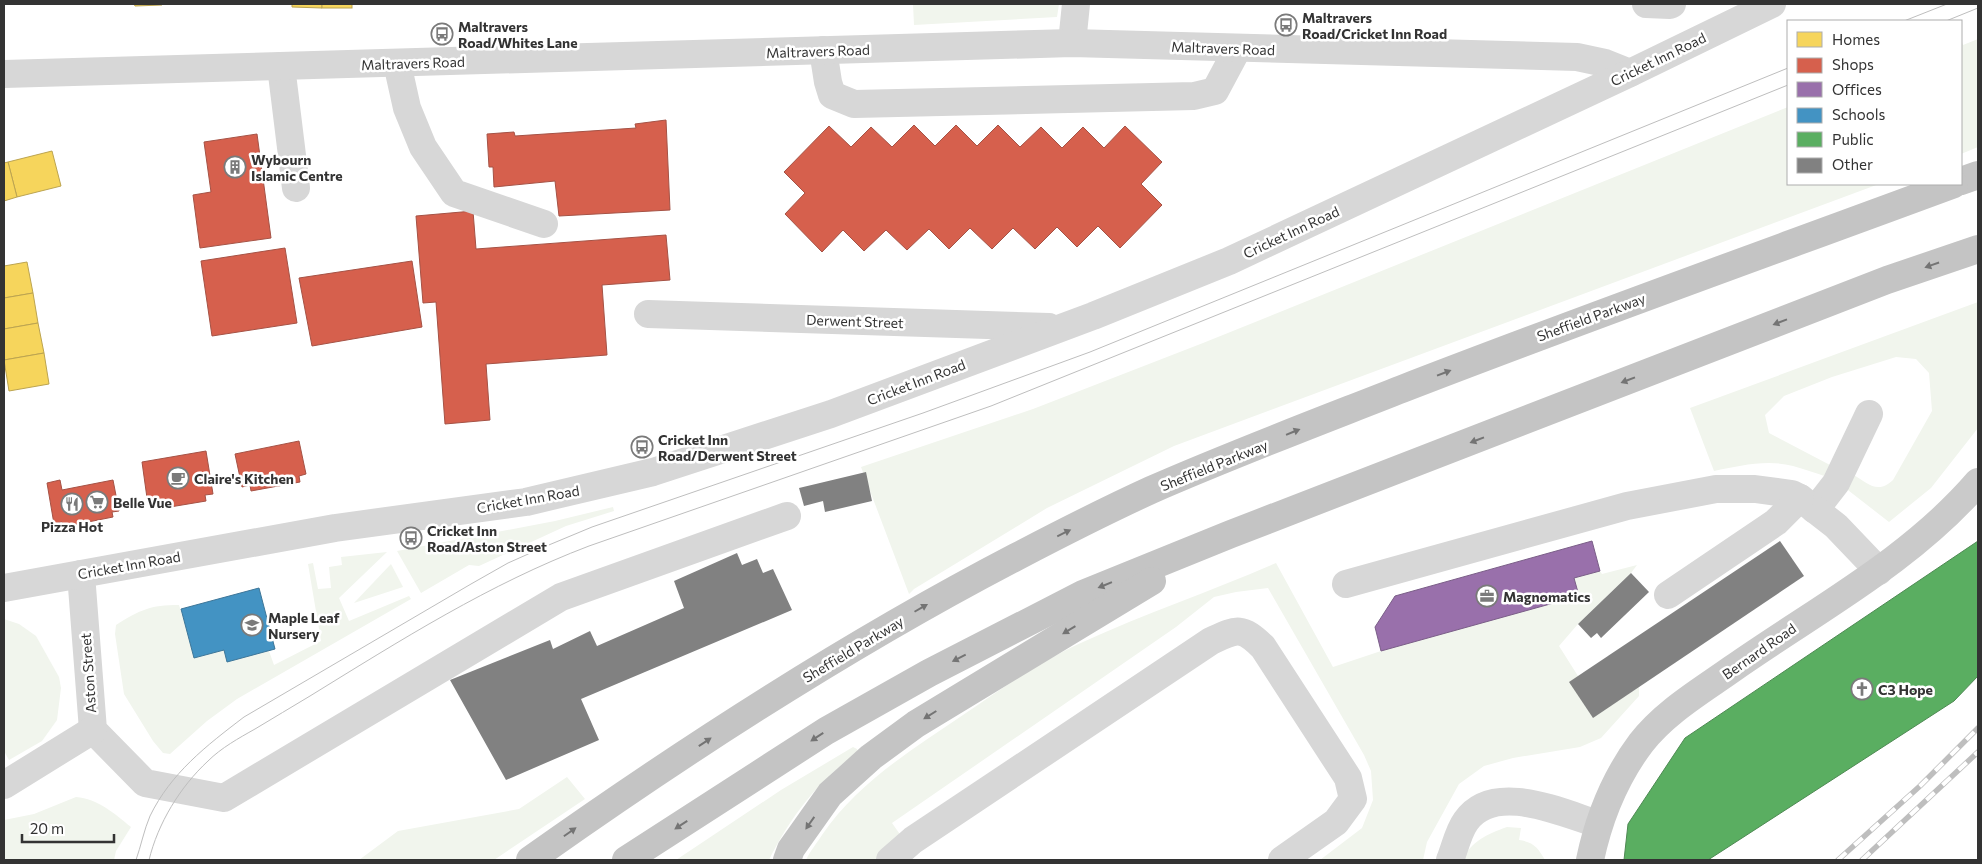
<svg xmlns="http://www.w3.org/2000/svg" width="1982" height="864" font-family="Commissioner,sans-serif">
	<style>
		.green { fill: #f1f5ed }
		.homes { fill: #f6d55c; stroke: #bca450 }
		.shops { fill: #d6604d; stroke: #a55245 }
		.offices { fill: #9970ab; stroke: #7a5e87 }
		.schools { fill: #4393c3; stroke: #3e7698 }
		.public { fill: #5aae61; stroke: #4e8953 }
		.building { fill: #818181 }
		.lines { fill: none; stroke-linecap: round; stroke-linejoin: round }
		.minor { stroke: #d7d7d7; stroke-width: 28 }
		.major { stroke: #cacaca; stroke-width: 28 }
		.highway { stroke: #c4c4c4; stroke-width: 28 }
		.tram { stroke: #bebebe; stroke-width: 1 }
		.rail-casing { stroke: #bebebe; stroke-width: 5.5 }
		.rail { stroke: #fff; stroke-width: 4; stroke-dasharray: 11; stroke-linecap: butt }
		.oneway { fill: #747474 }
		.labels { text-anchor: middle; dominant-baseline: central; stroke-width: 5; stroke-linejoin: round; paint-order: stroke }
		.poi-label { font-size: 14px; font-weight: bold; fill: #333; stroke: #fff; text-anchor: start }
		.street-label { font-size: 14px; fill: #333; stroke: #fff }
	</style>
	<rect width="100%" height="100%" fill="#fff"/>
	<g class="green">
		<polygon points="913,4 1059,4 1057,17 914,25"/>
		<polygon points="1961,39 1963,45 1978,39 1978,147 1961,154"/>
		<polygon points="1788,107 1788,184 1879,184 1174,446 1047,508 914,589 909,594 861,467 1033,409 1203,343"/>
		<path d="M1978 302V428L1931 488 1889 522 1844 487 1852 474C1868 483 1877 495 1893 480L1932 411 1929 373 1916 359 1896 357 1832 377 1784 396 1765 415 1769 433 1830 465 1827 477C1816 473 1804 469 1793 466 1767 459 1739 466 1714 471L1690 408Z"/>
		<polygon points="613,507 614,511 566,526 479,566 469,565 421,593 397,551 555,521"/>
		<path d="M387 552 339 598 349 621 409 596 411 599 237 699 207 721 170 754 163 753 153 741 124 694 115 634 116 625C140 610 150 605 179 605L195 658 224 650 227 662 269 651 274 665 321 641 308 564 313 563 318 589 331 588 329 567 342 565 341 557Z"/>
		<path d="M1276 563 1333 667 1381 651 1579 596 1574 578 1600 571 1602 574 1637 565 1631 573 1578 624 1559 646 1578 676 1593 717 1639 687V696L1601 738 1580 747 1513 758 1484 766 1459 784 1427 842 1423 860H1320L1362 828 1373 800 1371 771 1364 755 1268 588 1236 592 1214 597 1176 627 892 823 904 840 876 860H806C810 851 817 843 822 835 858 782 912 750 963 715 1002 689 1040 661 1083 642 1146 613 1212 591 1276 563Z"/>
		<polygon points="391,564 403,587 354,603"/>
		<polygon points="4,619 19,624 36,636 59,677 61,688 57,720 42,741 9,760 4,751"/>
		<path d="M853 747 857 749 858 752C817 782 791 816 769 860H676L781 790Z"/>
		<polygon points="567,777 585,799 494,860 359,860 398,831 519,809"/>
		<path d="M76 797C98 799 114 813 131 827L116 851 114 860H4V820L34 814Z"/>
		<path d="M1507 827 1521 828 1519 840C1534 842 1538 848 1545 860H1462C1472 841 1487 834 1507 827Z"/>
	</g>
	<g class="homes">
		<polygon points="134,4 162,4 162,5 135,6"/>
		<polygon points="292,4 322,4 322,8 292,7"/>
		<rect x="322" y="4" width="30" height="4"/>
		<polygon points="52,151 61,186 17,197 8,162"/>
		<polygon points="8,162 17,197 4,201 4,163"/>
		<polygon points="27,262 33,293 4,298 4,266"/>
		<polygon points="33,293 38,323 4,329 4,298"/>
		<polygon points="38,323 44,353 4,360 4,329"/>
		<polygon points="44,353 49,384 9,391 4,360"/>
	</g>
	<g class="shops">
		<polygon points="666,120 670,210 559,216 555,181 494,187 493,167 489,167 487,134 514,132 515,136 636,128 635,124"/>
		<polygon points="914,125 935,146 956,125 977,146 998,125 1020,147 1041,127 1062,148 1083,127 1104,148 1125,126 1162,162 1141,184 1162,205 1120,248 1098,226 1077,247 1057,227 1035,249 1013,228 992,249 970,228 949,249 929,229 907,250 886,230 864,251 843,230 822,252 785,214 805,193 784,172 829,126 851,147 871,127 892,147"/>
		<polygon points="257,134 271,238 200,248 193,195 211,192 204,142"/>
		<polygon points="473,211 476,249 666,235 670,280 602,285 607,355 486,364 490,420 445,424 436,302 423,303 416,216"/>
		<polygon points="285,248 297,323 212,336 201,261"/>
		<polygon points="412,261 422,327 312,346 299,278"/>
		<polygon points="299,441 306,474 299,476 300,482 251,491 250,485 242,487 235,454"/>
		<polygon points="206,451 213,494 205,495 206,501 158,509 157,504 148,505 142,462"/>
		<polygon points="60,480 62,490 113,480 119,511 112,512 113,517 63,527 62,522 54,524 47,483"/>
	</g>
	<polygon class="offices" points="1592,541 1600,571 1574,578 1579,596 1381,651 1375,627 1395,596"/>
	<polygon class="schools" points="259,588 275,649 227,662 224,650 194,658 181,609"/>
	<polygon class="public" points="1978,541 1978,676 1954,701 1708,860 1624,860 1628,824 1685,738"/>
	<g class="building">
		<polygon points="866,472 872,501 825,512 823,501 804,506 799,488"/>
		<polygon points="1780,541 1804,576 1593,718 1569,682"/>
		<polygon points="737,553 742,565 757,559 763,573 773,569 792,610 581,699 599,740 506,780 450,680 550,640 553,649 590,631 597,646 684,608 674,581"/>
		<polygon points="1631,573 1649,592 1601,638 1597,633 1591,638 1578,624"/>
	</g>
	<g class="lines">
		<g class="minor">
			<polyline points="1646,4 1670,5 1672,4"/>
			<polyline points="1072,43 1076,4"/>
			<polyline points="823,50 828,82 832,95 854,104 1194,96 1215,91 1238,48"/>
			<polyline points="397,63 407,108 423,147 454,193 544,224"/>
			<polyline points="281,66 296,188"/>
			<polyline points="4,74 1072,43 1577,57 1605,63 1630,73"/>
			<polyline points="648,314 1049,327"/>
			<polyline points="1815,510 1836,483 1869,414"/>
			<polyline points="81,574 93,730 145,783 224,798 561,597 787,516"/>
			<polyline points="1346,584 1627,506 1716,489 1755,489 1792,494 1800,498 1836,526 1879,571"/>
			<polyline points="4,588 335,528 526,502 653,472 831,414 1093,316 1229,261 1630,73 1772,4"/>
			<polyline points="1668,595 1776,522 1800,498"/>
			<polyline points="4,785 93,730"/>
			<path d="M890 860 913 840 1211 641C1237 629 1241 626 1263 647L1348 778 1353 799 1336 822 1282 860"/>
			<path d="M1450 860C1455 848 1458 832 1466 821 1494 781 1562 813 1598 824"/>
		</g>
		<path class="major" d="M1590 860C1599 817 1614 779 1641 743 1665 712 1701 691 1732 669 1816 610 1910 561 1978 482"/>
		<g class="highway">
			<polyline points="1961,181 1978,175"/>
			<path d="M530 860C685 750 847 645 1016 557 1060 534 1105 511 1151 490 1233 454 1318 422 1402 389 1585 318 1770 252 1954 184"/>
			<polyline points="626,860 826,731 929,673 1083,594 1231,534 1887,280 1978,249"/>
			<polyline points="787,860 791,849 830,794 871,757 916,724 1152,581"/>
		</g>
		<g class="tram">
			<polyline points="1904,21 1947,4"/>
			<polyline points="1946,21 1978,8"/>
			<path d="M136 860C141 846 144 830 150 816 171 773 206 746 244 717L471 584 508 563 544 547 592 527 923 413 1090 352 1788 68"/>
			<path d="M149 860C158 823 180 787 208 761 221 748 239 738 255 729 273 718 292 707 310 696 401 640 489 584 589 546L991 406 1788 85"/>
		</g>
		<g class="rail-casing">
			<g id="rail">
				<polyline points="1838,860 1920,786 1978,728"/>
				<polyline points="1862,860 1978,752"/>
			</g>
		</g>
		<use href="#rail" class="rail"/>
	</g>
	<defs><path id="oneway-solid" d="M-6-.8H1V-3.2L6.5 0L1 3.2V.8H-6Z" transform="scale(1.25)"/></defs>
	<g class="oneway">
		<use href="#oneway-solid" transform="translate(1932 265) rotate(161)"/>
		<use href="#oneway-solid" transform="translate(1780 322) rotate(159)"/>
		<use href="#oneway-solid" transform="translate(1444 373) rotate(-21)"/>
		<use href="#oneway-solid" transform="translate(1628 380) rotate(159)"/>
		<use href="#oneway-solid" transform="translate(1293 432) rotate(-22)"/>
		<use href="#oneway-solid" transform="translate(1477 440) rotate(159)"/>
		<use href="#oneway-solid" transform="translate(1064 533) rotate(-26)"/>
		<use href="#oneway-solid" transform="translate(1105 585) rotate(158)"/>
		<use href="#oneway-solid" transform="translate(921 608) rotate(-30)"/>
		<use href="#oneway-solid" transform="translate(1069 630) rotate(149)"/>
		<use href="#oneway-solid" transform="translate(959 658) rotate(153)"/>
		<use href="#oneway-solid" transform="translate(930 715) rotate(148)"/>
		<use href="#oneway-solid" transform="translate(817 737) rotate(147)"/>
		<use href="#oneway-solid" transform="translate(705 742) rotate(-34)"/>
		<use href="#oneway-solid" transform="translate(810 823) rotate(125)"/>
		<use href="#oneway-solid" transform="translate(681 825) rotate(147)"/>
		<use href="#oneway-solid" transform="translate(570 832) rotate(-35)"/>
	</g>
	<defs>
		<g id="bus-ring" transform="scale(1.125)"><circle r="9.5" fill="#fff" stroke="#7a7a7a" stroke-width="1.5"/><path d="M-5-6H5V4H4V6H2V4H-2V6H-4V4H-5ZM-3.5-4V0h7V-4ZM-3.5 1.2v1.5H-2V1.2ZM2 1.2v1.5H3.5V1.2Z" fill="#7a7a7a"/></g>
		<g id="building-ring" transform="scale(1.125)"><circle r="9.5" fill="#fff" stroke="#7a7a7a" stroke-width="1.5"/><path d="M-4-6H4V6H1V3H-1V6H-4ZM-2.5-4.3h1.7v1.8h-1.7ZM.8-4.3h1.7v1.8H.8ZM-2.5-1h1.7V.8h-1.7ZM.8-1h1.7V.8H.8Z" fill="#7a7a7a"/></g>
		<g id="cafe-ring" transform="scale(1.125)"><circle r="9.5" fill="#fff" stroke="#7a7a7a" stroke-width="1.5"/><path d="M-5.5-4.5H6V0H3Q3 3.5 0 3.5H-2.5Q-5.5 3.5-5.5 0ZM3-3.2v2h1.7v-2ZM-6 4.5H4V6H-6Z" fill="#7a7a7a"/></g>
		<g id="supermarket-ring" transform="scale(1.125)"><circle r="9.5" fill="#fff" stroke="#7a7a7a" stroke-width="1.5"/><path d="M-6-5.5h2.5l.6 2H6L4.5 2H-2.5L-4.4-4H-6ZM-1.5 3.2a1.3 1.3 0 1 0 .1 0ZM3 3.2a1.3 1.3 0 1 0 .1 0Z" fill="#7a7a7a"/></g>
		<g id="restaurant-ring" transform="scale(1.125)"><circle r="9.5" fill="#fff" stroke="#7a7a7a" stroke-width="1.5"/><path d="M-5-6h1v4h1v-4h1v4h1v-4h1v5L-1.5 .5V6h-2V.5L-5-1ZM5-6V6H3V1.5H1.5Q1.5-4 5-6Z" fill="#7a7a7a"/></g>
		<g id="office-ring" transform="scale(1.125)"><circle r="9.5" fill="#fff" stroke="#7a7a7a" stroke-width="1.5"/><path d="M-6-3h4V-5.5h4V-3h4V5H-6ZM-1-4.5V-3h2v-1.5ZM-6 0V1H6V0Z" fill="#7a7a7a"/></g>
		<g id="school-ring" transform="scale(1.125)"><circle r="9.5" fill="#fff" stroke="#7a7a7a" stroke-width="1.5"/><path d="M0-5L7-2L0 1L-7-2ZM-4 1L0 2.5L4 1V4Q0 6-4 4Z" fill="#7a7a7a"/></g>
		<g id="church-ring" transform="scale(1.125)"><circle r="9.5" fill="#fff" stroke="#7a7a7a" stroke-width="1.5"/><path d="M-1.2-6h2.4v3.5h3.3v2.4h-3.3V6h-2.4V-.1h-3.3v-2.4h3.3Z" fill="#7a7a7a"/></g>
	</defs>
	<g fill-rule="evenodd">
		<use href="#bus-ring" x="1286" y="25"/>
		<use href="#bus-ring" x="442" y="34"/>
		<use href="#building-ring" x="235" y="167"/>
		<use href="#bus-ring" x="642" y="447"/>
		<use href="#cafe-ring" x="178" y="478"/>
		<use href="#supermarket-ring" x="97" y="502"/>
		<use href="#restaurant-ring" x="72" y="504"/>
		<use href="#bus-ring" x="411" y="538"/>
		<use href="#office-ring" x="1487" y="596"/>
		<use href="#school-ring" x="252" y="625"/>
		<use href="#church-ring" x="1862" y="689"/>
	</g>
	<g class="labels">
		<g class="poi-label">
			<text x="1302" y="17">Maltravers<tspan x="1302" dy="16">Road/Cricket Inn Road</tspan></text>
			<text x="458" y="26">Maltravers<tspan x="458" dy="16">Road/Whites Lane</tspan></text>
			<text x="251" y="159">Wybourn<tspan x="251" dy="16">Islamic Centre</tspan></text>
			<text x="658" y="439">Cricket Inn<tspan x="658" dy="16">Road/Derwent Street</tspan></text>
			<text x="194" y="478">Claire's Kitchen</text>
			<text x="113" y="502">Belle Vue</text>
			<text x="72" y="526" text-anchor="middle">Pizza Hot</text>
			<text x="427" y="530">Cricket Inn<tspan x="427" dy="16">Road/Aston Street</tspan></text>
			<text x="1503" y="596">Magnomatics</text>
			<text x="268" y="617">Maple Leaf<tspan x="268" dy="16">Nursery</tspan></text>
			<text x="1878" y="689">C3 Hope</text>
		</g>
		<g class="street-label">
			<text transform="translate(1223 48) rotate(2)">Maltravers Road</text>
			<text transform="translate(818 51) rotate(-2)">Maltravers Road</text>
			<text transform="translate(1658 59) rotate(-26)">Cricket Inn Road</text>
			<text transform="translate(413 63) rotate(-2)">Maltravers Road</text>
			<text transform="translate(1291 232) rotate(-25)">Cricket Inn Road</text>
			<text transform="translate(1591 317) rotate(-20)">Sheffield Parkway</text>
			<text transform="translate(855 321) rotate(2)">Derwent Street</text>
			<text transform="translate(916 382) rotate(-21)">Cricket Inn Road</text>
			<text transform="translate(1214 465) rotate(-22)">Sheffield Parkway</text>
			<text transform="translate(528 499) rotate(-10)">Cricket Inn Road</text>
			<text transform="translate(129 565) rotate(-10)">Cricket Inn Road</text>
			<text transform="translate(853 649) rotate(-31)">Sheffield Parkway</text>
			<text transform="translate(1759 651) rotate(-35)">Bernard Road</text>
			<text transform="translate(88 673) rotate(-94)">Aston Street</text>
		</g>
	</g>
	<rect width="1982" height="864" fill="none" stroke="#333333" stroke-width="10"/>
	<rect x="1787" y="20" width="175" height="165" fill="#ffffff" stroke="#adadad"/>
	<rect x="1797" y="32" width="25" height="15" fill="#f6d55c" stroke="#adadad"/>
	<text x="1832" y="45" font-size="15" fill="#333333">Homes</text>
	<rect x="1797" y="58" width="25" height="15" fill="#d6604d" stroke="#adadad"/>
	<text x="1832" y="70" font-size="15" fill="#333333">Shops</text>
	<rect x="1797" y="82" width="25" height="15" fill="#9970ab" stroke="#adadad"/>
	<text x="1832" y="95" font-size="15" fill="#333333">Offices</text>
	<rect x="1797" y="108" width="25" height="15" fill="#4393c3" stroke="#adadad"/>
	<text x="1832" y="120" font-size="15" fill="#333333">Schools</text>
	<rect x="1797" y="132" width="25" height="15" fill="#5aae61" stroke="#adadad"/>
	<text x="1832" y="145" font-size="15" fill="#333333">Public</text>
	<rect x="1797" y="158" width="25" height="15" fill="#818181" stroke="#adadad"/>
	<text x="1832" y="170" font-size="15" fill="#333333">Other</text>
	<path d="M22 834v8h92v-8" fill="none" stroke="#333333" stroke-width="2.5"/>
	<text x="30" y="834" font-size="15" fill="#333333" stroke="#ffffff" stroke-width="4" paint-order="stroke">20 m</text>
</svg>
